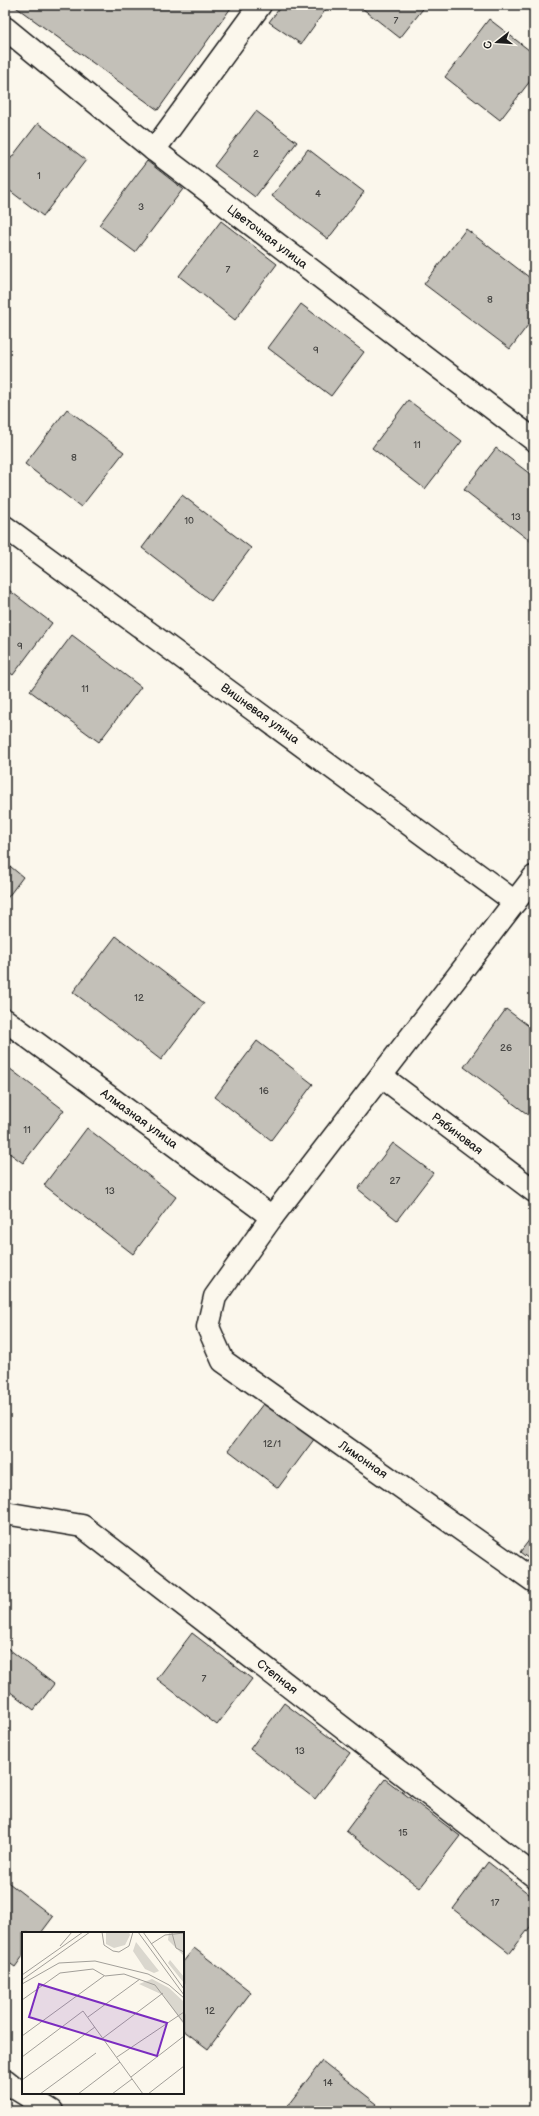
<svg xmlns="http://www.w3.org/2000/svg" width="539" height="2116" font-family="'Balsamiq Sans',sans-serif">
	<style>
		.building { fill: #c3c0b8; stroke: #1c1c1c }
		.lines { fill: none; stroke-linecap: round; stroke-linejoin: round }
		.minor-casing { stroke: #1c1c1c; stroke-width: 25 }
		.minor { stroke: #fbf7ec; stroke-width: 22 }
		.labels { text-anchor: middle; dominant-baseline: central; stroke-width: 3; stroke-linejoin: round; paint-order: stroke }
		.number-label { font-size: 10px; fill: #464543 }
		.street-label { font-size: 12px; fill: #1c1c1c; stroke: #fbf7ec }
		.inset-road { fill: none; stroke: #a29f99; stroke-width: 1 }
		.view { fill: #7b2cbf; fill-opacity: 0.15; stroke: #7b2cbf; stroke-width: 2 }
		.inset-edge { fill: none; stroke: #1c1c1c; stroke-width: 2 }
	</style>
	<rect width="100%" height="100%" fill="#fbf7ec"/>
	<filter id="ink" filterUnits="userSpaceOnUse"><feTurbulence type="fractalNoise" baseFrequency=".025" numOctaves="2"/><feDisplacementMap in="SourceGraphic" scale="8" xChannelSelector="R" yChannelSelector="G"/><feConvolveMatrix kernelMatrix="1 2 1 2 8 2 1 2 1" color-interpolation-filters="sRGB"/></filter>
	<g filter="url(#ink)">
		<g class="building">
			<polygon points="13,5 233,5 158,110"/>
			<polygon points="282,5 329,5 301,44 269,22"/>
			<polygon points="358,5 426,5 400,38"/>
			<polygon points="489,19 534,54 534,76 500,120 445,77"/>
			<polygon points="256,111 297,142 255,197 214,166"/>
			<polygon points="38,123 86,160 43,216 5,187 5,166"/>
			<polygon points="308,149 364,192 328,239 272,196"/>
			<polygon points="147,161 183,189 135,252 99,225"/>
			<polygon points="221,221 277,264 235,320 179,276"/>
			<polygon points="466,229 534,281 534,317 510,349 424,284"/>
			<polygon points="301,304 364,352 331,396 268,348"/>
			<polygon points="408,400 462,441 425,489 372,448"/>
			<polygon points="67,409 124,452 81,507 25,464"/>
			<polygon points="496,448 534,477 534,544 464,490"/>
			<polygon points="182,495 251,548 211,601 142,548"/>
			<polygon points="5,587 52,623 13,675 5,669"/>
			<polygon points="72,635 141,687 99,742 30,691"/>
			<polygon points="5,862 23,877 5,901"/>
			<polygon points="116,936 204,1003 161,1060 73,992"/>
			<polygon points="506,1009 534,1030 534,1119 464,1067"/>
			<polygon points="257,1041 313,1084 271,1140 215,1097"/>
			<polygon points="5,1065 64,1110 23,1163 5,1150"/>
			<polygon points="87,1128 176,1197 133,1254 44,1185"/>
			<polygon points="393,1143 433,1173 397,1220 358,1189"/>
			<polygon points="266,1400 315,1438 278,1488 228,1450"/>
			<polygon points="534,1534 534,1563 520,1552"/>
			<polygon points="192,1633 252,1679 217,1725 157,1679"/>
			<polygon points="5,1646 54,1684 34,1710 5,1688"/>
			<polygon points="284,1703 350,1753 315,1799 250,1749"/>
			<polygon points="385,1779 460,1836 420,1888 346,1831"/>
			<polygon points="488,1862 534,1898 534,1922 510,1953 453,1909"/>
			<polygon points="5,1880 53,1917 41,1933 23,1933 23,1956 15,1967 5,1960"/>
			<polygon points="194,1948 251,1992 208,2049 183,2030 183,1962"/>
			<polygon points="322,2061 377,2104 372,2111 296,2111 288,2105"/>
		</g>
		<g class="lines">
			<g class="minor-casing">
				<g id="minor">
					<polyline points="5,28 154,150 534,440"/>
					<polyline points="154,150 260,5"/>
					<polyline points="5,527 515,902"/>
					<polyline points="534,877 272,1217 215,1297 208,1327 223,1361 534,1581"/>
					<polyline points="5,1020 272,1217"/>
					<polyline points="381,1076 534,1191"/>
					<polyline points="5,1513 82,1526 534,1876"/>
					<polyline points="5,2080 15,2088 52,2111"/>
				</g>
			</g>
			<use href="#minor" class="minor"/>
		</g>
	</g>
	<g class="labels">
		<g class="number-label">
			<text x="396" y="21">7</text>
			<text x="256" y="154">2</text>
			<text x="39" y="176">1</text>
			<text x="318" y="194">4</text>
			<text x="141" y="207">3</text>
			<text x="228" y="270">7</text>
			<text x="490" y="300">8</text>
			<text x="316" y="350">9</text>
			<text x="417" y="445">11</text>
			<text x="74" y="458">8</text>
			<text x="516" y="517">13</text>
			<text x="189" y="521">10</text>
			<text x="20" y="646">9</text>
			<text x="85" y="689">11</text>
			<text x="139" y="998">12</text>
			<text x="506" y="1048">26</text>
			<text x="264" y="1091">16</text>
			<text x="27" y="1130">11</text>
			<text x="395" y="1181">27</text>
			<text x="110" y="1191">13</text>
			<text x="272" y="1444">12/1</text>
			<text x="204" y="1679">7</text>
			<text x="300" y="1751">13</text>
			<text x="403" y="1833">15</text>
			<text x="495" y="1903">17</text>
			<text x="210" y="2011">12</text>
			<text x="328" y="2083">14</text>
		</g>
		<g class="street-label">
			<text transform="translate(267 237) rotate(37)">Цветочная улица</text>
			<text transform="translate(260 714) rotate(36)">Вишневая улица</text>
			<text transform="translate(139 1119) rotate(36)">Алмазная улица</text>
			<text transform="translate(457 1134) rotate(37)">Рябиновая</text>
			<text transform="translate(363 1460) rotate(35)">Лимонная</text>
			<text transform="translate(277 1677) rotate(38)">Степная</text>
		</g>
	</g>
	<g transform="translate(22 1932)">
		<rect width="162" height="162" fill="#fbf7ec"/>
		<path d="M84 0H107L108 3 103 13 92 16 84 12ZM147 0H162V24L146 8ZM114 10 137 39 132 41 123 37 111 19ZM148 28 162 45V51L146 31ZM130 47 147 56 161 69 162 93 141 63 117 52Z" fill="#dad7ce"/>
		<path class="inset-road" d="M80 0 82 13 91 19 97 20 107 14 111 0M116 0 162 63M121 0 162 57M150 1 154 16 162 20M129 12 143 3 162 1M38 14 50 0M0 43 61 0M0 48 68 0M0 52 37 31 73 29 126 42 147 53 162 66M0 68 38 41 71 37 83 44 102 42 133 53 162 91M66 85 118 47M0 104 82 44M81 106 141 61M0 125 61 79 121 162M95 125 162 80M109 145 162 104M0 148 73 95M18 162 74 121M56 162 98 130M90 162 110 147M126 162 162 134"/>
		<path class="view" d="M17 52 145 91 135 124 7 85Z"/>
		<rect width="162" height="162" class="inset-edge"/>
	</g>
	<rect width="539" height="2116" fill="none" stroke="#fbf7ec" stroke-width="20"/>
	<rect x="10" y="10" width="519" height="2096" fill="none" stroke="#1c1c1c" stroke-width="1.5" filter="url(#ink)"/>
	<g transform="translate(497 42) rotate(253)" stroke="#fbf7ec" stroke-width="3" paint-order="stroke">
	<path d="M0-3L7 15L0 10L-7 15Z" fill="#1c1c1c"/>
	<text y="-6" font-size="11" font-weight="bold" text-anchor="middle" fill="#1c1c1c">С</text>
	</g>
</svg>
